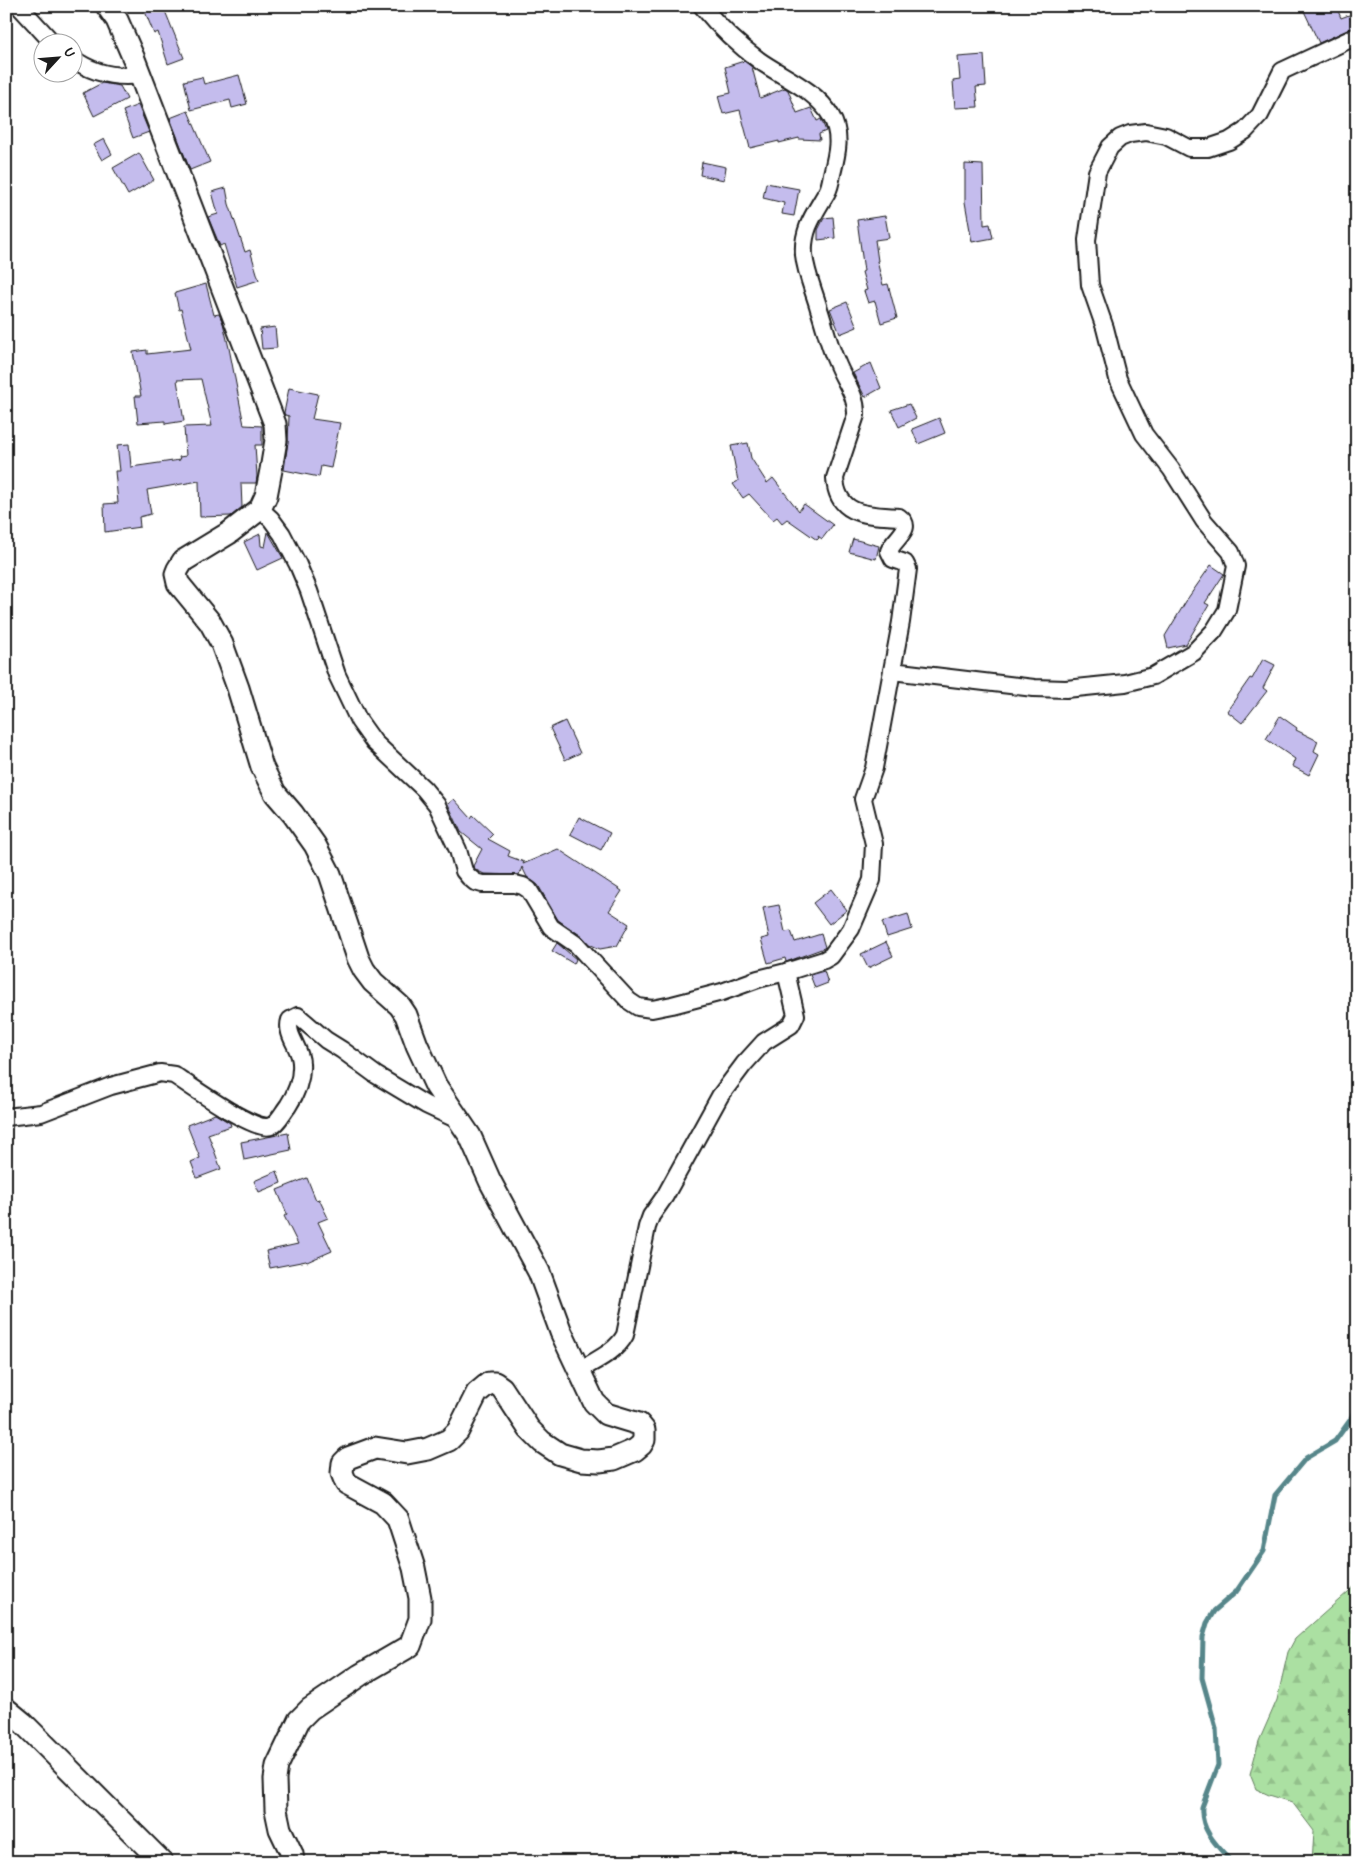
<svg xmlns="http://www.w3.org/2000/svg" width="1363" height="1868" font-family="'Patrick Hand',sans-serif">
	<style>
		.forest { fill: url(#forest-firs); stroke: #647e5f }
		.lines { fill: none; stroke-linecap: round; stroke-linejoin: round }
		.stream { stroke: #56868a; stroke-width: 5 }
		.building { fill: #c4bced; stroke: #1c1c1c }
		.minor-casing { stroke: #1c1c1c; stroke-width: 20 }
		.tertiary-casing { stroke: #1c1c1c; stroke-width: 25 }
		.minor { stroke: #fff; stroke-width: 16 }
		.tertiary { stroke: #fff; stroke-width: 21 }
	</style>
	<defs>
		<pattern id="forest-firs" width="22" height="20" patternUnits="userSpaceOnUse" patternTransform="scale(1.25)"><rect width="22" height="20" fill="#abe0a2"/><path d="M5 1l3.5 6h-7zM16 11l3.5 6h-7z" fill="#93c08b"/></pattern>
	</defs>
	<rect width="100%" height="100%" fill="#fff"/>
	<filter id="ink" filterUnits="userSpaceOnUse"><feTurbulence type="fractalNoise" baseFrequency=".02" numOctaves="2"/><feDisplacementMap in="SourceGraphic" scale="10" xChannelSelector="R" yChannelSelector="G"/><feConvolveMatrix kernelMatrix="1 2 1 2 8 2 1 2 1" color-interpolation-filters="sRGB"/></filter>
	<g filter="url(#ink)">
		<polygon class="forest" points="1357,1584 1357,1862 1312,1862 1314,1831 1292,1802 1269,1795 1256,1789 1250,1774 1259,1741 1277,1700 1288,1652 1295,1639"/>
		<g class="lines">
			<path class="stream" d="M1232 1862C1217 1846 1200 1830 1202 1807L1218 1765 1216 1728 1202 1678 1203 1637 1207 1623 1214 1611 1236 1592 1264 1551 1275 1495 1306 1458 1335 1441 1351 1419 1357 1403"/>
		</g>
		<g class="building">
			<polygon points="152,6 163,6 184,58 168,64 158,32 154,34 144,9"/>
			<polygon points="1314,6 1336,6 1341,18 1349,15 1354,27 1319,43 1304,11"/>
			<polygon points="984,55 986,86 976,87 978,107 955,108 953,81 960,80 958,57"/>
			<polygon points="744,61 752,67 760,98 785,88 788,90 797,113 811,108 817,121 821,119 826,131 819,134 820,140 799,139 799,138 779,143 779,141 750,148 740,110 723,114 718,96 731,93 725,67"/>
			<polygon points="239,75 247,104 232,108 230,100 191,110 184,81 202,77 204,84"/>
			<polygon points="102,83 120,86 127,99 94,116 83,93"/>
			<polygon points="138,105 149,132 133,138 123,111"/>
			<polygon points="188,111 210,162 190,170 170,118"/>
			<polygon points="104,139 112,154 102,160 93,145"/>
			<polygon points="139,153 154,180 128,195 113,168"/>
			<polygon points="702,162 726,167 724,180 700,175"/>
			<polygon points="965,164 983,165 984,225 990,224 993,238 972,242 965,202"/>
			<polygon points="766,183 799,189 794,216 782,214 784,203 763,198"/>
			<polygon points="226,188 229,204 245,252 250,250 259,280 237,287 224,244 220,246 208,217 218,214 212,192"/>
			<polygon points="885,216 889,238 875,240 878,261 877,261 883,285 888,284 897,318 881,323 875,301 868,303 864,291 867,290 862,272 864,271 857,220"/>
			<polygon points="833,217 835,238 818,240 818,230 824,218"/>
			<polygon points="206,284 214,315 219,314 223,323 229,348 244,425 262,426 262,445 255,445 257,476 256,483 241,483 242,507 231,516 200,517 199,481 147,490 151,514 139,517 140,527 105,532 104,504 118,503 115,471 120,471 117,445 129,444 131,467 180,460 179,457 186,456 184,427 212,426 201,379 177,380 184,421 165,424 165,421 138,423 135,396 141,396 133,352 147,350 147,354 191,349 181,309 179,310 175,293"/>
			<polygon points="847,302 857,327 840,334 830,309"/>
			<polygon points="275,327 277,348 262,349 260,329"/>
			<polygon points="871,363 881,388 865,397 853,373"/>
			<polygon points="289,388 318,394 312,419 340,423 331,468 321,466 319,477 284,470 288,442 289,416 285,415 284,413"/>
			<polygon points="909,404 916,418 899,427 891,410"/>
			<polygon points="939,418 945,433 918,444 912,429"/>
			<polygon points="748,443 751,458 767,483 773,478 799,511 804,504 833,525 822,539 818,536 819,538 817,540 787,519 782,523 777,517 773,520 749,494 743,498 733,484 738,481 731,446"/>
			<polygon points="268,532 283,558 257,570 244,542 260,534 261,546 265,547"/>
			<polygon points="853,539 879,546 876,559 849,552"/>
			<polygon points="1211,565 1224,574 1205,603 1209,605 1186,644 1168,648 1165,636 1188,598"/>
			<polygon points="1263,659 1275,665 1263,688 1267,691 1242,723 1227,711 1250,678 1252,679"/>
			<polygon points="1280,716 1297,728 1296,730 1318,741 1314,751 1319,754 1309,775 1292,766 1295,759 1266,739"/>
			<polygon points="565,721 580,753 565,760 550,728"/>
			<polygon points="454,799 471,818 473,815 493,834 488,839 510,851 508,856 524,862 523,864 558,849 622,891 609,911 629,924 617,946 600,949 589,944 583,937 558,920 538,885 527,877 522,867 519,875 484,874 476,870 473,866 482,849 461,832 448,804"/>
			<polygon points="579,817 610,833 601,850 570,834"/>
			<polygon points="831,889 847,910 829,924 813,903"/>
			<polygon points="779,905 785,932 791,931 795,942 821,934 825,947 824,948 786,962 785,958 768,963 761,939 769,937 763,908"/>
			<polygon points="908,914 912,929 887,937 882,922"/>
			<polygon points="886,942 893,956 868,968 861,954"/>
			<polygon points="557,943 576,959 574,964 552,951"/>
			<polygon points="824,971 828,983 815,988 810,975"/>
			<polygon points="215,1114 230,1123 231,1126 208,1134 221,1169 197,1178 191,1162 200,1158 187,1125"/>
			<polygon points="288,1133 291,1150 244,1160 241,1142"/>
			<polygon points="277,1171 281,1183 259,1192 254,1181"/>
			<polygon points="307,1178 316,1200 319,1199 328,1218 318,1222 332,1251 307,1262 306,1261 270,1268 266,1251 298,1244 284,1216 287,1214 277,1190"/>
		</g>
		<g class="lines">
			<g class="minor-casing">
				<g id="minor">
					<polyline points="19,6 52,42"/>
					<path d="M72 58C92 73 116 78 140 75"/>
					<path d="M260 509 271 519 282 534 298 565 309 591 337 675 359 721 374 742 424 789 437 805 458 850 464 871 469 877 475 882 482 884H515L523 886 529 890 551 927 577 945 629 1001 638 1007 652 1009 672 1005 722 992 758 979 786 972 824 960 831 956 851 929 872 880 874 844 863 799 874 768 901 622 908 569 905 563 893 559 889 551C894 538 915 529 899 517 869 515 837 517 835 478L856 415C857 395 844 381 837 363 829 346 825 327 819 309 814 291 806 274 804 255 802 229 815 213 827 192 830 187 831 180 832 174 837 154 842 135 831 116 816 90 783 77 760 61 738 45 719 27 702 6"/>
					<polyline points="892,671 1034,688 1066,689 1125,683 1153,676 1194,652 1214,631 1227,610 1236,566 1231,552 1204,521 1171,469 1144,434 1118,379 1105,328 1090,285 1087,240 1097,172 1110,147 1120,138 1130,134 1146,132 1166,136 1189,148 1208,148 1229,141 1245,131 1260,115 1282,71 1357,36"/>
					<path d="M6 1117 41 1113 111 1086 160 1073 174 1075C189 1085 256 1133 271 1126 278 1123 283 1112 288 1106 296 1094 302 1078 301 1063 301 1048 285 1035 290 1020L298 1016 326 1040 342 1050 376 1075 426 1105 460 1121"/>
					<path d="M580 1370C596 1360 616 1352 625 1335L647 1227 651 1216 665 1196 720 1096 744 1064 764 1042 791 1025 796 1015 786 972"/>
				</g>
			</g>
			<g class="tertiary-casing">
				<g id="tertiary">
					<polyline points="107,6 117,20 134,59 275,424 276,440 271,470 266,496 260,509 229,533 183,561 178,569 176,574 178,583 210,622 222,644 238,688 262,767 275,793 293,814 315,845 330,874 358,958 364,970 373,982 400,1006 406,1015 417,1045 436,1086 470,1136 490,1181 539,1272 561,1332 594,1402 606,1414 639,1424 644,1430 644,1440 641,1445 635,1450 614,1459 599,1461 581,1460 560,1454 542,1442 529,1429 502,1388 495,1383 489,1383 477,1393 458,1431 449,1440 428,1449 407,1453 375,1448 348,1458 343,1463 342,1473 346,1483 383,1503 398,1519 414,1568 420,1598 420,1619 410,1646 360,1675 310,1709 299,1720 277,1766 275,1779 276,1810 280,1829 292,1854 293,1862"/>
					<polyline points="6,1709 23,1723 162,1862"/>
				</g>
			</g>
			<use href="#minor" class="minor"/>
			<use href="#tertiary" class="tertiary"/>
		</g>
	</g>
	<rect width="1363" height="1868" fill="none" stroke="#fff" stroke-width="25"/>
	<rect x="12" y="12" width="1338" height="1843" fill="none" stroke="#1c1c1c" stroke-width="2" filter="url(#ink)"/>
	<g transform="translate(58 58) rotate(64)"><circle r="24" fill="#ffffff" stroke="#a4a4a4"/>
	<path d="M0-4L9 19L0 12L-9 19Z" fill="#1c1c1c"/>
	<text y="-8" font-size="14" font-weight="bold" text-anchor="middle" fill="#1c1c1c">U</text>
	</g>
</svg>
